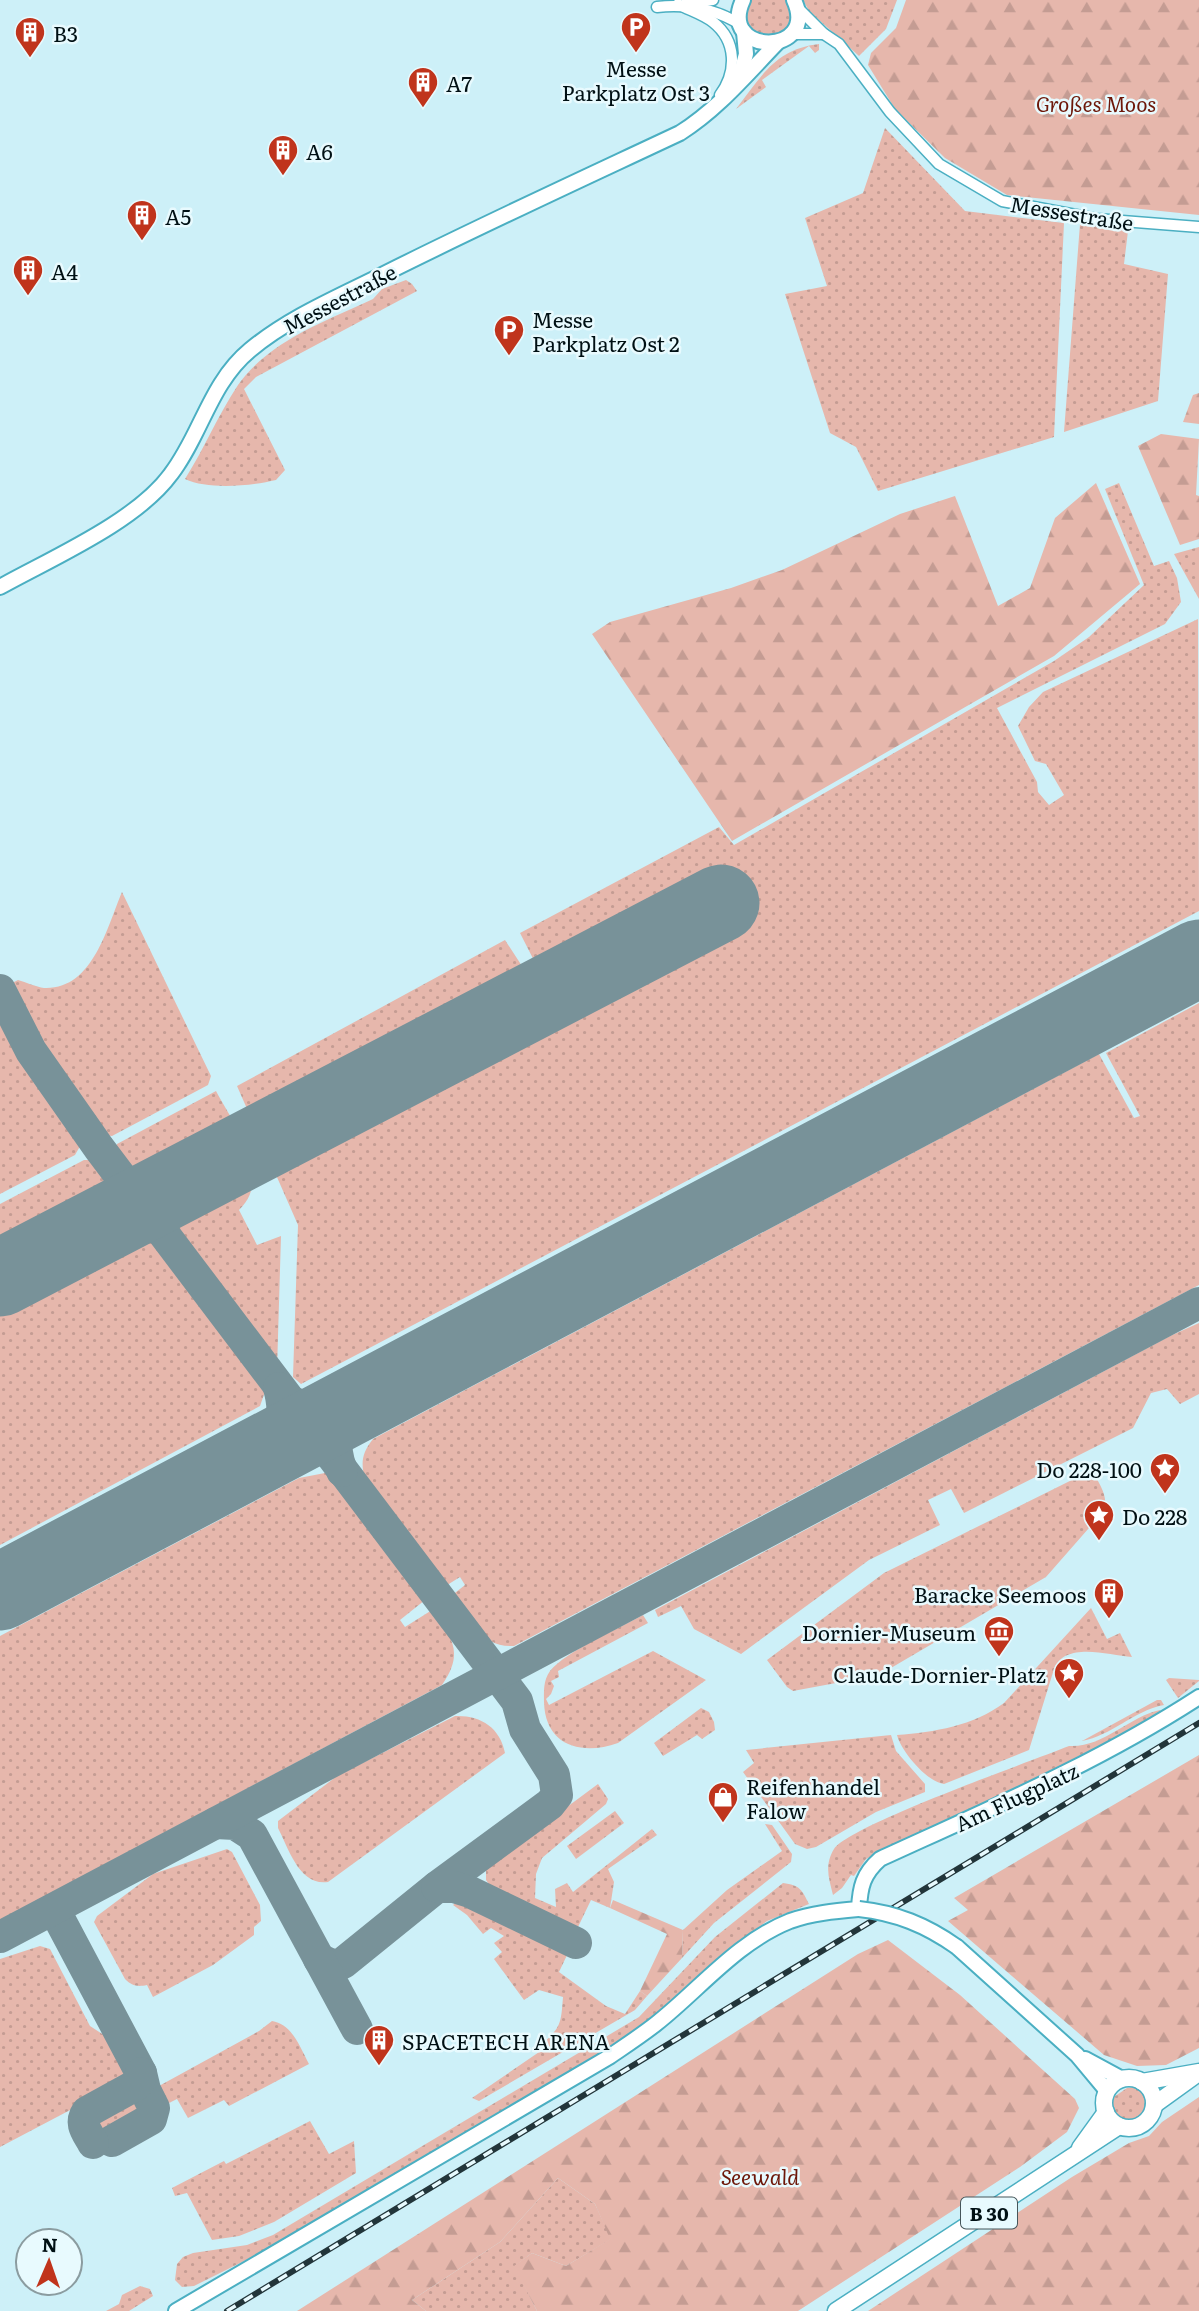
<svg xmlns="http://www.w3.org/2000/svg" width="1199" height="2311" font-family="Literata,serif">
	<style>
		.grass { fill: url(#grass-dots) }
		.forest { fill: url(#forest-firs) }
		.lines { fill: none; stroke-linecap: round; stroke-linejoin: round }
		.taxiway { stroke: #789299; stroke-width: 32 }
		.runway { stroke: #789299; stroke-width: 77 }
		.street-casing { stroke: #4bafc2; stroke-width: 13 }
		.secondary-casing { stroke: #4bafc2; stroke-width: 18 }
		.primary-casing { stroke: #4bafc2; stroke-width: 19 }
		.street { stroke: #fff; stroke-width: 10 }
		.secondary { stroke: #fff; stroke-width: 14 }
		.primary { stroke: #fff; stroke-width: 16 }
		.rail-casing { stroke: #22353a; stroke-width: 6 }
		.rail { stroke: #e8fafe; stroke-width: 3.5; stroke-dasharray: 10; stroke-linecap: butt }
		.secondary-bridge-casing { stroke: #4bafc2; stroke-width: 18; stroke-linecap: butt }
		.secondary-bridge { stroke: #fff; stroke-width: 14 }
		.labels { text-anchor: middle; dominant-baseline: central; stroke-width: 5; stroke-linejoin: round; paint-order: stroke }
		.shield { fill: #e8fafe; stroke: #46565a; stroke-width: 2 }
		.shield-label { font-size: 19px; font-weight: bold; fill: #001014 }
		.poi-label { font-size: 21px; fill: #001014; stroke: #e8fafe; text-anchor: start }
		.park-label { font-size: 21px; font-style: italic; fill: #6d1709; stroke: #e8fafe }
		.street-label { font-size: 21px; fill: #001014; stroke: #e8fafe }
	</style>
	<defs>
		<pattern id="grass-dots" width="8" height="8" patternUnits="userSpaceOnUse" patternTransform="scale(1.75)"><rect width="8" height="8" fill="#e6b7ac"/><path d="M2 2h.1M6 6h.1" fill="none" stroke="#c49c93" stroke-width="1.8" stroke-linecap="round"/></pattern>
		<pattern id="forest-firs" width="22" height="20" patternUnits="userSpaceOnUse" patternTransform="scale(1.75)"><rect width="22" height="20" fill="#e6b7ac"/><path d="M5 1l3.5 6h-7zM16 11l3.5 6h-7z" fill="#c49c93"/></pattern>
	</defs>
	<rect width="100%" height="100%" fill="#cdf0f8"/>
	<g class="grass">
		<path d="M751 0H787C805 33 759 53 746 18Z"/>
		<polygon points="803,0 897,0 886,29 859,56 809,11"/>
		<path d="M819 44V50L815 53 809 46 762 80 766 87 736 109C761 77 775 49 819 44Z"/>
		<polygon points="885,128 965,211 1064,223 1054,437 878,491 856,447 830,433 785,294 827,286 805,218 863,193"/>
		<polygon points="1080,224 1128,231 1124,264 1168,274 1158,401 1064,432"/>
		<path d="M406 280 412 284 417 291 256 377 244 389 285 470 276 480C251 486 208 490 185 479 204 449 218 415 238 385 269 341 326 321 373 299L382 289Z"/>
		<polygon points="1119,483 1154,566 1169,561 1177,578 1181,602 1165,624 997,708 1037,782 1038,792 1049,805 1064,795 1046,764 1035,761 1018,726 1029,707 1043,692 1198,619 1199,911 301,1384 293,1377 298,1225 237,1086 505,940 544,1000 551,994 520,933 719,827 734,845 1054,661 1089,637 1144,585 1105,489"/>
		<polygon points="1199,547 1199,599 1174,554"/>
		<path d="M122 892 211 1076 208 1085 112 1136 97 1134C61 1087 31 1039 4 987L18 980C26 982 36 987 44 988 93 990 107 927 122 892Z"/>
		<path d="M1199 1003V1285L514 1646C482 1648 468 1619 451 1596L465 1585 460 1577 444 1587 365 1481C361 1463 361 1454 373 1439L1099 1054 1134 1118 1140 1116 1106 1053Z"/>
		<polygon points="0,1008 26,1054 81,1134 83,1141 75,1155 0,1194"/>
		<path d="M216 1091C234 1125 274 1177 239 1210L257 1245 281 1236 277 1370 113 1152 117 1144Z"/>
		<polygon points="84,1160 99,1160 267,1386 260,1406 0,1545 0,1204"/>
		<polygon points="1199,1323 1199,1394 1180,1404 1167,1389 1151,1393 1133,1428 964,1513 951,1489 928,1500 940,1525 869,1560 741,1654 694,1629 681,1606 658,1617 655,1610 1170,1336"/>
		<path d="M1092 1470C1099 1484 1110 1497 1103 1512L1046 1577 879 1675 793 1691 787 1687 767 1660 884 1573Z"/>
		<path d="M325 1473 339 1485 425 1600 400 1620 405 1627 432 1610C453 1638 464 1653 442 1685L0 1920V1636L299 1478Z"/>
		<path d="M1091 1608 1107 1639 1120 1633 1132 1657C1108 1655 1065 1641 1054 1669L1029 1750 944 1784C927 1782 901 1751 897 1735 935 1732 973 1726 1004 1703Z"/>
		<path d="M643 1615 648 1623 558 1671 559 1677 551 1681 554 1686 551 1694 546 1699 549 1705 653 1651 706 1680 618 1743C582 1756 545 1746 544 1702 544 1691 543 1681 550 1671 566 1651 620 1628 643 1615Z"/>
		<polygon points="1169,1678 1199,1680 1199,1681 1178,1698 1166,1680"/>
		<path d="M1157 1700H1161L1164 1705C1133 1711 1111 1736 1082 1741Z"/>
		<polygon points="701,1708 709,1712 714,1722 715,1730 702,1739 697,1735 663,1756 654,1743"/>
		<path d="M1160 1710 1162 1713 1061 1769 885 1849 866 1859 854 1876 851 1875 842 1888 833 1895C829 1879 824 1865 834 1849 850 1825 1032 1761 1069 1746 1103 1748 1128 1717 1160 1710Z"/>
		<path d="M455 1716C480 1715 500 1727 505 1753L328 1882C299 1886 289 1849 278 1828V1821L337 1776Z"/>
		<polygon points="891,1735 896,1751 925,1784 925,1792 876,1812 816,1847 807,1849 795,1844 743,1772 754,1763 746,1750"/>
		<polygon points="598,1784 608,1799 606,1804 542,1858 536,1874 535,1898 556,1907 555,1889 567,1883 573,1892 652,1829 657,1835 608,1869 614,1882 610,1908 591,1900 578,1927 491,1887 486,1880 486,1867"/>
		<polygon points="615,1811 624,1823 576,1859 567,1846"/>
		<polygon points="765,1824 772,1825 792,1854 791,1862 714,1923 682,1958 683,1930 727,1890 782,1851"/>
		<path d="M227 1849 232 1852 260 1905 261 1921 254 1927V1935L213 1965 153 1997 147 1985C137 1987 132 1986 125 1979L94 1922 97 1916 153 1874Z"/>
		<path d="M783 1883C800 1885 802 1890 809 1904L767 1921 741 1940 657 2015 602 2054 284 2241 194 2286 182 2287 175 2280 177 2264 183 2257 193 2253 247 2245 273 2235 639 2017 715 1937Z"/>
		<path d="M458 1901 568 1953 559 1972 606 2006 625 2014 640 1991 647 1996 635 2010 479 2101 472 2098 545 2048 543 2043C562 2027 561 2021 563 1997L539 1990 524 2000 494 1959 502 1952 494 1943 504 1936 491 1928 483 1934 467 1915 453 1905Z"/>
		<polygon points="40,1946 50,1949 90,2026 110,2039 131,2078 0,2147 0,1959"/>
		<path d="M272 2021C292 2024 300 2047 309 2064L229 2106 224 2100 188 2118 177 2099 167 2104H160L155 2096 159 2086 259 2031Z"/>
		<path d="M1139 2086C1152 2098 1152 2112 1137 2121 1121 2123 1111 2115 1111 2099L1127 2088Z"/>
		<polygon points="134,2097 141,2102 145,2109 143,2116 95,2140 88,2125 91,2118"/>
		<polygon points="310,2121 329,2154 354,2141 356,2173 274,2222 239,2236 212,2240 187,2193 175,2196 172,2188 224,2161 226,2164"/>
		<polygon points="558,2178 595,2204 611,2239 566,2266 532,2253 515,2266 537,2311 426,2311 412,2300 500,2242"/>
		<polygon points="140,2286 150,2289 153,2296 129,2311 106,2311 119,2304 122,2295"/>
	</g>
	<g class="forest">
		<polygon points="906,0 1199,0 1199,215 1007,195 945,158 895,109 868,65 871,53 896,28"/>
		<polygon points="1199,393 1199,424 1183,422 1193,395"/>
		<polygon points="1161,434 1199,439 1196,495 1199,496 1199,539 1180,545 1138,446"/>
		<polygon points="1096,483 1140,584 1054,656 732,841 592,634 610,622 731,588 782,570 900,514 955,496 998,606 1030,588 1055,518"/>
		<polygon points="1199,1755 1199,2048 1166,2065 1137,2066 1104,2055 948,1921 968,1910 954,1898"/>
		<polygon points="613,1900 683,1930 682,1958 647,1996 640,1991 667,1934 610,1908"/>
		<polygon points="888,1940 960,1995 1075,2099 1079,2108 1067,2132 1020,2167 798,2311 537,2311 514,2266 532,2253 566,2266 610,2239 595,2204 558,2178 500,2242 412,2300 426,2311 297,2311 858,1954"/>
		<polygon points="1199,2097 1199,2311 868,2311 1072,2177 1129,2143 1149,2136 1162,2122"/>
	</g>
	<g class="lines">
		<g class="taxiway">
			<polyline points="0,990 31,1051 99,1148 517,1701 525,1729 554,1775 557,1795 550,1804 437,1887 343,1963 334,1966 319,1959"/>
			<path d="M287 1399C320 1417 328 1415 362 1401 338 1421 330 1440 342 1471"/>
			<path d="M257 1456C279 1433 288 1420 279 1388"/>
			<polyline points="216,1823 235,1824 252,1835 357,2029"/>
			<polyline points="437,1887 454,1887 470,1892 576,1943"/>
			<polyline points="54,1909 141,2073 145,2090 154,2108 151,2119 112,2141"/>
			<polyline points="0,1937 1199,1303"/>
			<path d="M93 2143C87 2132 79 2124 87 2112L136 2085 139 2082 141 2073"/>
		</g>
		<g class="runway">
			<polyline points="0,1278 721,903"/>
			<polyline points="0,1592 1199,958"/>
		</g>
		<g class="street-casing">
			<g id="street">
				<polyline points="686,3 713,0"/>
				<path d="M678 4C689 10 703 14 713 22 737 41 737 72 720 95"/>
				<path d="M657 7C686 4 716 9 741 25"/>
				<polyline points="797,7 824,34 839,44 890,112 939,164 1002,201 1097,219 1199,227"/>
				<polyline points="791,34 824,34"/>
			</g>
		</g>
		<g class="secondary-casing">
			<g id="secondary">
				<path d="M743 0C717 56 820 57 794 0"/>
				<polyline points="739,80 746,54 744,32"/>
				<path d="M0 587C52 558 136 522 171 474 201 435 210 383 250 350 291 316 341 296 388 272 484 224 582 179 680 133 718 109 746 75 778 42"/>
				<polyline points="957,1947 1077,2055 1107,2091"/>
				<polyline points="1085,2059 1122,2079"/>
				<path d="M176 2311 609 2057C625 2046 642 2035 657 2023 700 1989 737 1942 790 1921 812 1913 836 1911 859 1909 860 1887 863 1874 880 1859 989 1809 1099 1762 1199 1697"/>
			</g>
		</g>
		<g class="primary-casing">
			<g id="primary">
				<circle cx="1129" cy="2103" r="25"/>
				<polyline points="1142,2082 1199,2072"/>
				<polyline points="1154,2105 1197,2074"/>
				<polyline points="1080,2148 1106,2112"/>
				<polyline points="836,2311 1119,2126"/>
			</g>
		</g>
		<use href="#street" class="street"/>
		<use href="#secondary" class="secondary"/>
		<use href="#primary" class="primary"/>
		<g class="rail-casing">
			<polyline id="rail" points="227,2311 1199,1723"/>
		</g>
		<use href="#rail" class="rail"/>
		<g class="secondary-bridge-casing">
			<path id="secondary-bridge" d="M859 1909C896 1913 926 1925 957 1947"/>
		</g>
		<use href="#secondary-bridge" class="secondary-bridge"/>
	</g>
	<defs>
		<g id="parking-pin" transform="scale(1.575)"><path d="M0 17L-7.5 6A9.5 9.5 0 1 1 7.5 6Z" fill="#c0341c" stroke="#e8fafe"/><path d="M-3.5-5.5H1a3.5 3.5 0 0 1 0 7H-1V5.5H-3.5ZM-1-3.4V-.6H.8a1.4 1.4 0 0 0 0-2.8Z" fill="#fff"/></g>
		<g id="building-pin" transform="scale(1.575)"><path d="M0 17L-7.5 6A9.5 9.5 0 1 1 7.5 6Z" fill="#c0341c" stroke="#e8fafe"/><path d="M-4-6H4V6H1V3H-1V6H-4ZM-2.5-4.3h1.7v1.8h-1.7ZM.8-4.3h1.7v1.8H.8ZM-2.5-1h1.7V.8h-1.7ZM.8-1h1.7V.8H.8Z" fill="#fff"/></g>
		<g id="sight-pin" transform="scale(1.575)"><path d="M0 17L-7.5 6A9.5 9.5 0 1 1 7.5 6Z" fill="#c0341c" stroke="#e8fafe"/><path d="M0-6L1.8-2.2L6-1.7L2.9 1.2L3.7 5.4L0 3.3L-3.7 5.4L-2.9 1.2L-6-1.7L-1.8-2.2Z" fill="#fff"/></g>
		<g id="museum-pin" transform="scale(1.575)"><path d="M0 17L-7.5 6A9.5 9.5 0 1 1 7.5 6Z" fill="#c0341c" stroke="#e8fafe"/><path d="M0-6L6-3V-2H-6V-3ZM-5-1h2V3h-2ZM-1-1h2V3h-2ZM3-1h2V3H3ZM-6 4H6V6H-6Z" fill="#fff"/></g>
		<g id="shop-pin" transform="scale(1.575)"><path d="M0 17L-7.5 6A9.5 9.5 0 1 1 7.5 6Z" fill="#c0341c" stroke="#e8fafe"/><path d="M-5-2.5h2.3a2.7 3.5 0 0 1 5.4 0H5L5.5 6h-11ZM-1.5-2.5h3a1.5 2.3 0 0 0-3 0Z" fill="#fff"/></g>
	</defs>
	<g fill-rule="evenodd">
		<use href="#parking-pin" x="636" y="27"/>
		<use href="#building-pin" x="30" y="32"/>
		<use href="#building-pin" x="423" y="82"/>
		<use href="#building-pin" x="283" y="150"/>
		<use href="#building-pin" x="142" y="215"/>
		<use href="#building-pin" x="28" y="270"/>
		<use href="#parking-pin" x="509" y="330"/>
		<use href="#sight-pin" x="1165" y="1468"/>
		<use href="#sight-pin" x="1099" y="1515"/>
		<use href="#building-pin" x="1109" y="1593"/>
		<use href="#museum-pin" x="999" y="1631"/>
		<use href="#sight-pin" x="1069" y="1673"/>
		<use href="#shop-pin" x="723" y="1797"/>
		<use href="#building-pin" x="379" y="2040"/>
	</g>
	<g class="labels">
		<rect class="shield" x="961" y="2197.5" width="56" height="31" rx="5"/>
		<g class="shield-label">
			<text x="989" y="2213">B 30</text>
		</g>
		<g class="poi-label">
			<text x="53" y="32">B3</text>
			<text x="636" y="67" text-anchor="middle">Messe<tspan x="636" dy="24">Parkplatz Ost 3</tspan></text>
			<text x="446" y="82">A7</text>
			<text x="306" y="150">A6</text>
			<text x="165" y="215">A5</text>
			<text x="51" y="270">A4</text>
			<text x="532" y="318">Messe<tspan x="532" dy="24">Parkplatz Ost 2</tspan></text>
			<text x="1142" y="1468" text-anchor="end">Do 228-100</text>
			<text x="1122" y="1515">Do 228</text>
			<text x="1086" y="1593" text-anchor="end">Baracke Seemoos</text>
			<text x="976" y="1631" text-anchor="end">Dornier-Museum</text>
			<text x="1046" y="1673" text-anchor="end">Claude-Dornier-Platz</text>
			<text x="746" y="1785">Reifenhandel<tspan x="746" dy="24">Falow</tspan></text>
			<text x="402" y="2040">SPACETECH ARENA</text>
		</g>
		<g class="park-label">
			<text x="1096" y="102">Großes Moos</text>
			<text x="760" y="2175">Seewald</text>
		</g>
		<g class="street-label">
			<text transform="translate(1072 212) rotate(9)">Messestraße</text>
			<text transform="translate(339 298) rotate(-28)">Messestraße</text>
			<text transform="translate(1016 1796) rotate(-25)">Am Flugplatz</text>
		</g>
	</g>
	<g transform="translate(49 2262) rotate(2)"><circle r="33" fill="#e8fafe" stroke="#8b9ca0" stroke-width="2"/>
	<path d="M0-5L12 26L0 18L-12 26Z" fill="#c0341c"/>
	<text y="-10" font-size="19" font-weight="bold" text-anchor="middle" fill="#001014">N</text>
	</g>
</svg>
